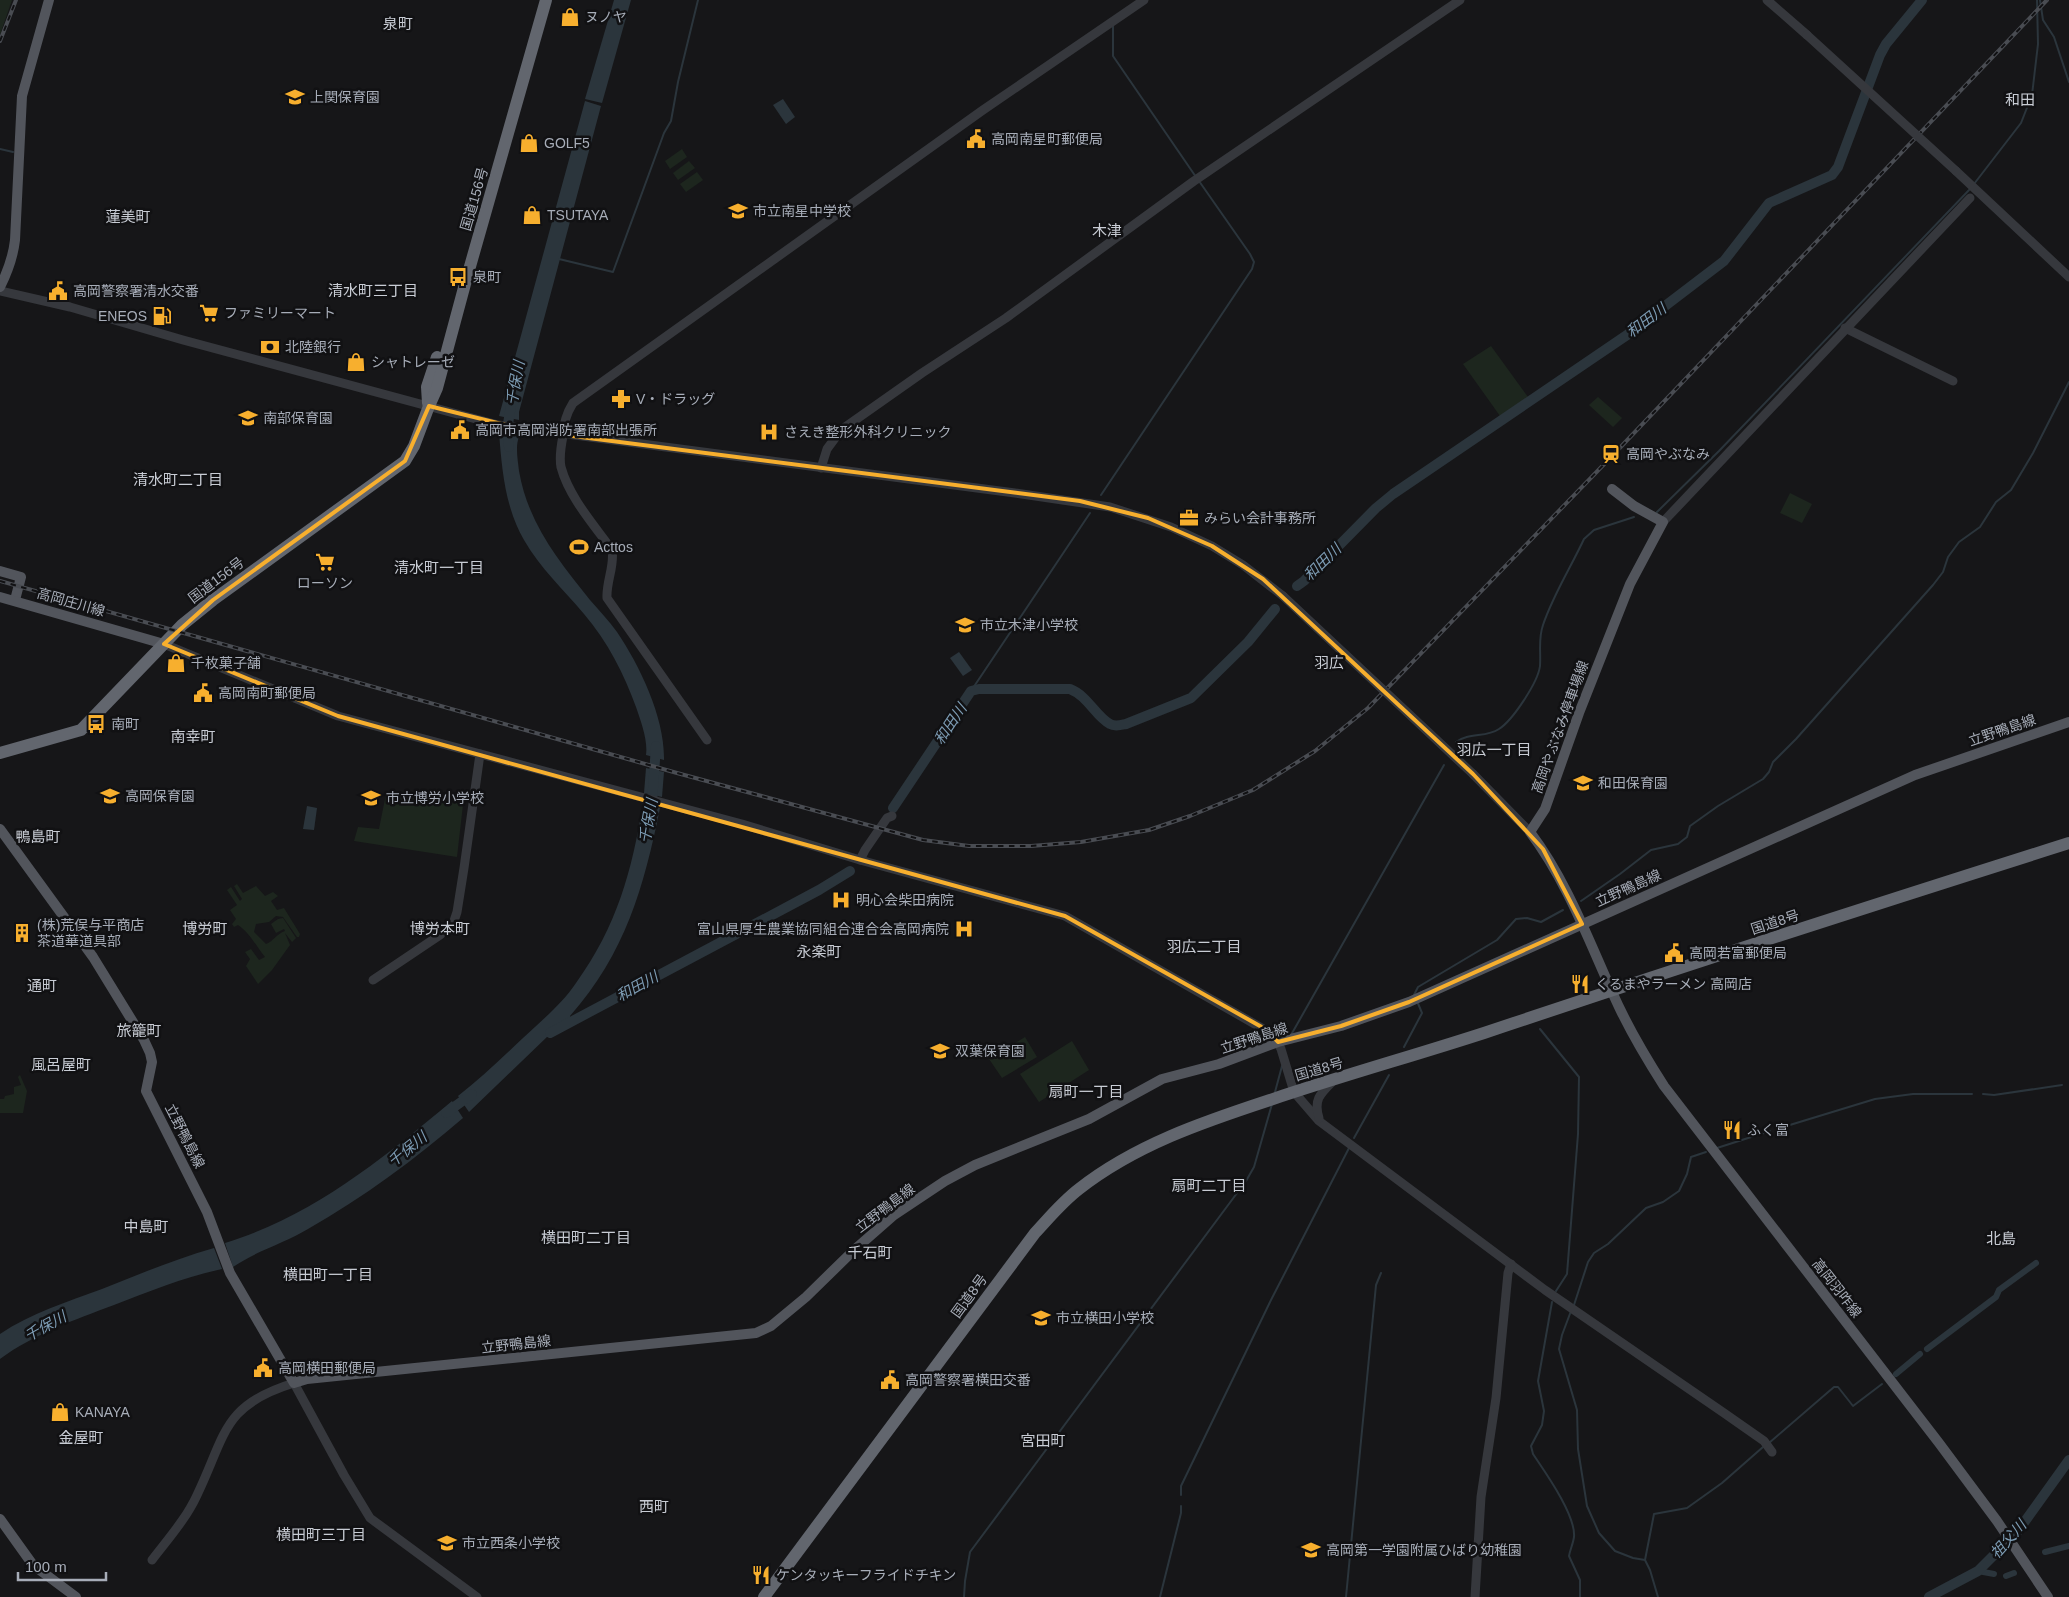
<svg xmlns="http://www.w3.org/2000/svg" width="2069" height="1597" font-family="Arial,'Noto Sans JP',sans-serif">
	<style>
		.green { fill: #1d261e }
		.water { fill: #2b353c }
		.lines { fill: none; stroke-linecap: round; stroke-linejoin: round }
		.stream { stroke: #2b353c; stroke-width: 2 }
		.canal { stroke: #2b353c; stroke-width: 6 }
		.river { stroke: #2b353c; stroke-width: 10 }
		.minor { stroke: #36383d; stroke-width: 9 }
		.major { stroke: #52555c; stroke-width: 10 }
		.highway { stroke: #62666e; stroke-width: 12 }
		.rail-casing { stroke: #494c52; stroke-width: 4 }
		.rail { stroke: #111113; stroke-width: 2; stroke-dasharray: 5.5; stroke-linecap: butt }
		.minor-bridge { stroke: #36383d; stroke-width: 9 }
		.marked { fill: none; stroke: #f7af2e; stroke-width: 4; stroke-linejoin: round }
		.labels { text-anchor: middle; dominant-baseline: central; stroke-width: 5; stroke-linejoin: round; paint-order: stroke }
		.poi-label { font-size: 14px; fill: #a7adb8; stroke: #111113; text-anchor: start }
		.street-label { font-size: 14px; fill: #a7adb8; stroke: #111113 }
		.neighbourhood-label { font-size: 15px; fill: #c8ccd4; stroke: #111113 }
		.water-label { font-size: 15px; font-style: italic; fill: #7d9cb4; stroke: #111113 }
	</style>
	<rect width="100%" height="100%" fill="#161618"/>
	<g class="green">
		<polygon points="0,0 12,0 0,35"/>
		<polygon points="682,149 687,157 670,169 665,161"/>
		<polygon points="689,161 695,168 678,180 673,173"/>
		<polygon points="697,172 703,180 686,192 680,184"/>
		<polygon points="1491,346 1528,397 1500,416 1463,364"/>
		<polygon points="1598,397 1622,418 1613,427 1589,405"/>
		<polygon points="1790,493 1812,504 1802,523 1780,513"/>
		<polygon points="422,790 464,796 457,857 354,841 358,827 379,829 386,794 399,798 402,791 410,795 412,791 420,794"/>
		<path d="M237 884 243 893 256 886 265 896 273 892 278 896 271 901 277 910 284 908 300 934 299 937H297L283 917 276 916 269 922 256 924 254 932 266 944C274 941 276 934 285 931L284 929 276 933 271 924 278 919 283 918 296 938 292 942 285 933 290 945 272 970 258 984 246 966 250 959 245 952 251 949 259 960 265 957C256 946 250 933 238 925L234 927 232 924 236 919 230 910 237 905 227 890 231 887 240 901 242 899 234 886Z"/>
		<polygon points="1025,1037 1037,1057 1002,1078 989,1059"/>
		<polygon points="1072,1041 1089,1070 1039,1102 1020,1074"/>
		<polygon points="20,1075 27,1091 23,1113 0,1113 0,1099 4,1099 5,1096 14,1094 14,1087 21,1085 18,1077"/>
	</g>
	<g class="water">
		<polygon points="614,0 631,0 602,103 585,99"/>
		<polygon points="783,99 795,117 786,124 773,105"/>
		<polygon points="585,101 601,106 519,412 519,420 499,416"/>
		<path d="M499 433 519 437C515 446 518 461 519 471 528 523 558 560 590 600 599 610 609 621 617 632 640 666 665 718 664 760L646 755C648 740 641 722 636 707 624 674 608 642 584 614 564 590 540 568 524 540 505 507 502 470 499 433Z"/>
		<polygon points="959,652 972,670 963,676 950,658"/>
		<polygon points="646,768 664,772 662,797 644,793"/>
		<path d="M643 803 660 808C644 887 625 954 570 1016V1021L550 1037 548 1036 469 1112 458 1096C481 1078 502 1058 523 1038 542 1020 562 1004 576 983 617 926 632 871 643 803Z"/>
		<polygon points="307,806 317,808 314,830 303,829"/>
		<path d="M452 1101 463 1118C414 1160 364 1197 308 1229 285 1243 256 1251 233 1267L225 1243C313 1216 382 1159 452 1101Z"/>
		<path d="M214 1248 222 1269C185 1277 150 1291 114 1305 74 1320 34 1334 0 1359V1334C31 1313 67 1302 102 1289 139 1274 176 1259 214 1248Z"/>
	</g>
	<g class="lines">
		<g class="stream">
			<polyline points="2040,0 2043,20 2054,37 2069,82"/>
			<polyline points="1113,25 1113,56 1196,177"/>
			<polyline points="0,149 13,152"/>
			<polyline points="1974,184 2021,123 2032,95 2038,44 2037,0"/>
			<polyline points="559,259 613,272 664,133 671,121 678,82 698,0"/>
			<polyline points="1101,495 1252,269 1254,262 1250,254 1199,181"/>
			<polyline points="1657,512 1719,451 1971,188"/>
			<polyline points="971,691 1090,513"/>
			<path d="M1456 742C1469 732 1486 738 1499 729 1513 720 1538 682 1540 666 1541 651 1538 639 1543 625 1553 595 1571 567 1584 539L1594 530 1634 517"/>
			<polyline points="1581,901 1620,874 1651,850 1678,844 1687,837 1690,826 1718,806 1763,779 1769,772 1773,762 1796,739 1933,585 1943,572 1948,557 1959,542 1980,527 1996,502 2011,490 2033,453 2069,382"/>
			<polyline points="1414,995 1418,987 1497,940 1516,919 1527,918 1541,922 1563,910"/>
			<polyline points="1540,1029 1579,1077 1578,1134 1567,1274 1556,1291"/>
			<polyline points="1291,1035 1444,765"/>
			<polyline points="1404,1047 1422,1013 1417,1001"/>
			<polyline points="1275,1092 1282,1066"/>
			<polyline points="1983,1094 1994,1095 2062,1085"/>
			<polyline points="1780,1128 1875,1099 1913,1094 1972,1094"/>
			<polyline points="1354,1138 1389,1075"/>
			<polyline points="1717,1148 1770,1131"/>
			<path d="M1552 1302 1538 1381 1544 1411 1542 1425 1531 1446 1533 1454C1545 1472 1576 1515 1574 1537 1573 1544 1570 1550 1569 1556L1580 1580V1597"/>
			<polyline points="1574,1305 1588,1262 1594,1253 1608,1244 1646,1208 1663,1202 1679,1191 1687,1174 1691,1157 1706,1152"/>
			<polyline points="1571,1311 1562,1335 1559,1349 1577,1410 1578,1449 1587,1506 1599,1533 1615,1551 1633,1558 1645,1560"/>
			<polyline points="1769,1443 1834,1387 1838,1387 1853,1406 1882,1384"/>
			<polyline points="1181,1495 1181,1486 1271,1300 1349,1148"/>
			<polyline points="964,1597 965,1581 970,1552 1246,1181 1254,1167 1272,1104"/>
			<polyline points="1160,1597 1181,1513 1181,1506"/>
			<polyline points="1346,1597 1376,1285 1381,1273"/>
			<polyline points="1658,1597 1650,1570 1645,1560 1654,1514 1687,1508 1722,1483 1763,1447"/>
		</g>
		<g class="canal">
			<polyline points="1927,1349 1996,1297 1999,1290 2036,1263"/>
			<polyline points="1896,1374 1920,1354"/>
			<polyline points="2045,1552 2069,1546"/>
			<polyline points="1978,1571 1994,1574"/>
			<polyline points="2006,1576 2014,1573"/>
		</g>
		<g class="river">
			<polyline points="509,447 508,424 511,405"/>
			<polyline points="1297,586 1304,581 1376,508 1393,494 1627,335 1724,261 1769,203 1832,175 1838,167 1880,55 1886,44 1922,0"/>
			<path d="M893 808 971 691 979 689H1070C1088 696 1096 717 1110 724 1115 727 1121 725 1126 724L1191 698 1248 642 1275 609"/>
			<polyline points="649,819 652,803 656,746"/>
			<polyline points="550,1033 819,890 850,871"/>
			<polyline points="446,1113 472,1094"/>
			<polyline points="1929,1597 1978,1571 2018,1531 2069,1460"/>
		</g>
		<g class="minor">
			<polyline points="1767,0 1807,35"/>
			<polyline points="1956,171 2069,277"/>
			<polyline points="0,291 70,307 183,340 498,425 1015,493 1110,507 1171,527 1212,546 1243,565 1283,596"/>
			<polyline points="1845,328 1953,381"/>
			<polyline points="821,468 827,449 841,430 922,373 1006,318 1194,181 1460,0"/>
			<polyline points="1663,522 1970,198"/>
			<polyline points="164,644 338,716 742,824 860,860 1065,916 1274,1035 1281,1049 1294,1092 1319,1121 1545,1290 1724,1413 1764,1441 1772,1452"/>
			<path d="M707 740 607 598C606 582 615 565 612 550 594 525 569 497 561 467 559 457 561 446 563 436 564 423 566 414 573 403L983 110 1144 0"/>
			<polyline points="1473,774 1530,832"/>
			<polyline points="860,860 865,850 887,818 892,816"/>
			<polyline points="373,980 440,935 454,921 457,912 464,868 480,754"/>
			<path d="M1319 1118C1313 1099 1321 1093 1334 1080"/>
			<path d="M152 1560C168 1539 186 1519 197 1495 226 1435 222 1405 294 1383L344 1475 370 1518 477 1597"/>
			<polyline points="1475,1597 1481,1497 1496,1398 1508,1273 1511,1264"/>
		</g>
		<g class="major">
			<path d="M0 287C8 271 13 258 15 240L22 96 49 0"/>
			<path d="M1612 489 1634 506 1663 522 1630 584 1579 713 1545 809 1530 832C1570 885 1592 950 1620 1009 1633 1036 1648 1061 1664 1086L1939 1443 1997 1521 2048 1597"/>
			<polyline points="0,571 21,577 15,600"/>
			<polyline points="0,597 164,644"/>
			<polyline points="0,829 93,957 144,1040 150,1053 152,1062 146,1091 207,1212 230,1273 294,1383 307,1379 756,1333 771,1326 806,1297 853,1251 894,1215 945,1181 975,1165 1089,1119 1162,1079 1219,1064 1278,1042 1341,1026 1409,1002 1915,775 2069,722"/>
			<polyline points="0,1519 33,1565 76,1597"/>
		</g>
		<g class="highway">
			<polyline points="428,403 427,387 437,357"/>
			<polyline points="0,753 81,730 182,625 213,600 405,461 414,446 429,406 437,388 465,284 546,0"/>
			<path d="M764 1597 1035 1233C1049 1218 1062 1202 1079 1189 1135 1145 1203 1122 1270 1100 1341 1076 1413 1056 1484 1033 1678 968 1873 905 2069 843"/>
		</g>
		<g class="rail-casing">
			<g id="rail">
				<polyline points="0,41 16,0"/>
				<polyline points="0,581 677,773 923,840 969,846 1031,846 1081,842 1149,830 1190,816 1253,790 1315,751 1368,708 1613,455 2047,0"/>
			</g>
		</g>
		<use href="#rail" class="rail"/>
		<g class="minor-bridge">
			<polyline points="1807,35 1956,171"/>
			<polyline points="1283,596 1473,774"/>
		</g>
	</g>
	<path class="marked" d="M429 406 526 430 1080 501 1148 518 1212 546 1263 579 1473 774 1543 849 1582 924 1409 1002 1341 1026 1278 1042 1267 1030 1065 916 338 716 164 644 213 600 405 461Z"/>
	<defs>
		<g id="shop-bare" transform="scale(1.5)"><path d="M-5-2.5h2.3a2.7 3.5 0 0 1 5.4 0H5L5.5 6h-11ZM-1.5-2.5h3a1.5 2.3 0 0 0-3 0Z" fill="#f7af2e" stroke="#111113" stroke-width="2.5" paint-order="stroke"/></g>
		<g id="school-bare" transform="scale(1.5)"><path d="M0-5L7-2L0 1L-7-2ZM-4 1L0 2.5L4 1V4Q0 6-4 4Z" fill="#f7af2e" stroke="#111113" stroke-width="2.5" paint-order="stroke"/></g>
		<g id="civic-bare" transform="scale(1.5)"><path d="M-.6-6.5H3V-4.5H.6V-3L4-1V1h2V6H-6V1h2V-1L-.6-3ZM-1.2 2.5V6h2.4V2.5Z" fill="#f7af2e" stroke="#111113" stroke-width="2.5" paint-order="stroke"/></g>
		<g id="bus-bare" transform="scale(1.5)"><path d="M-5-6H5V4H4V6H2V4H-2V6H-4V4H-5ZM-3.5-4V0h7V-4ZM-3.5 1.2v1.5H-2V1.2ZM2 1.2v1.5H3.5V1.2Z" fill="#f7af2e" stroke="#111113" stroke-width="2.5" paint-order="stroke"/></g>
		<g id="supermarket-bare" transform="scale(1.5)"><path d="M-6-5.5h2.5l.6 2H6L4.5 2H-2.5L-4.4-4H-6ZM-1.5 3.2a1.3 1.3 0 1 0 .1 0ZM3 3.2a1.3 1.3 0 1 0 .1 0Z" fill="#f7af2e" stroke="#111113" stroke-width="2.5" paint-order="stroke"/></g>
		<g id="fuel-bare" transform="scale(1.5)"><path d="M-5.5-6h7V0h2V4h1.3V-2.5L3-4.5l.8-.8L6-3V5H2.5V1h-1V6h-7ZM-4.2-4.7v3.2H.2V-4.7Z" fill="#f7af2e" stroke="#111113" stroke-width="2.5" paint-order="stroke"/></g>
		<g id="bank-bare" transform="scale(1.5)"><path d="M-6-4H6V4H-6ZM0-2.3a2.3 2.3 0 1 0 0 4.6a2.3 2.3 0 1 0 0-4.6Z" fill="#f7af2e" stroke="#111113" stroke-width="2.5" paint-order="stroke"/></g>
		<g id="pharmacy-bare" transform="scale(1.5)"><path d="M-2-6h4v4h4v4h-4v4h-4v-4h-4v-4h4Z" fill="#f7af2e" stroke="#111113" stroke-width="2.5" paint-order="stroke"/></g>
		<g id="hospital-bare" transform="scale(1.5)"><path d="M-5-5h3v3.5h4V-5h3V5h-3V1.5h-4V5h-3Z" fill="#f7af2e" stroke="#111113" stroke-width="2.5" paint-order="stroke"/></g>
		<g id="station-bare" transform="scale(1.5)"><path d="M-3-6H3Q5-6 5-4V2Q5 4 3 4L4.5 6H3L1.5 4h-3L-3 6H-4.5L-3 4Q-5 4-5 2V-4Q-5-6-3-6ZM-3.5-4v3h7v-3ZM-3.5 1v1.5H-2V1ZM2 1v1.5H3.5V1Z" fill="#f7af2e" stroke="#111113" stroke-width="2.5" paint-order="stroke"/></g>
		<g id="office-bare" transform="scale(1.5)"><path d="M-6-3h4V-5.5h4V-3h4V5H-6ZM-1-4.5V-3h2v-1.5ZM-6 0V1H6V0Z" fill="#f7af2e" stroke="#111113" stroke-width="2.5" paint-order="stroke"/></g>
		<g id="stadium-bare" transform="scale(1.5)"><path d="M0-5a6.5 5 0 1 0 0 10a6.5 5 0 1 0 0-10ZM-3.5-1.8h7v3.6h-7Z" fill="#f7af2e" stroke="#111113" stroke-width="2.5" paint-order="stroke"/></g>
		<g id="building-bare" transform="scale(1.5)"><path d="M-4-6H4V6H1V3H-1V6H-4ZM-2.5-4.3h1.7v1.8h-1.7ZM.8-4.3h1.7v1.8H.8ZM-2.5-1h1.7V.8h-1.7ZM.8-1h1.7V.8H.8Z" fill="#f7af2e" stroke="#111113" stroke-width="2.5" paint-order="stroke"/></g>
		<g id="restaurant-bare" transform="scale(1.5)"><path d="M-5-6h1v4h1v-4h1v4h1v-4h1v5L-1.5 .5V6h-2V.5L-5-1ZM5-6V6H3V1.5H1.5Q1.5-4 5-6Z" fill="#f7af2e" stroke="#111113" stroke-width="2.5" paint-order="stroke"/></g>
	</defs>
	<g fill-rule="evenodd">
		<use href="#shop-bare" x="570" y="17"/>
		<use href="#school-bare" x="295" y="97"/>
		<use href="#civic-bare" x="976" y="139"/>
		<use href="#shop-bare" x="529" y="143"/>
		<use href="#school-bare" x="738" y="211"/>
		<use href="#shop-bare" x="532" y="215"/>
		<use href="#bus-bare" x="458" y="277"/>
		<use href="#civic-bare" x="58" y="291"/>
		<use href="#supermarket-bare" x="209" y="313"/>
		<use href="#fuel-bare" x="162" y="316"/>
		<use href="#bank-bare" x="270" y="347"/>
		<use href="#shop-bare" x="356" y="362"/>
		<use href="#pharmacy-bare" x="621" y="399"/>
		<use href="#school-bare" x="248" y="418"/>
		<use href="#civic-bare" x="460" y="430"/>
		<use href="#hospital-bare" x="769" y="432"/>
		<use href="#station-bare" x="1611" y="454"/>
		<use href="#office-bare" x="1189" y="518"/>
		<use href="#stadium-bare" x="579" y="547"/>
		<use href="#supermarket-bare" x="325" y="562"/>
		<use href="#school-bare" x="965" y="625"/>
		<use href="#shop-bare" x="176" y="663"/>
		<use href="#civic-bare" x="203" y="693"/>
		<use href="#bus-bare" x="96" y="724"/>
		<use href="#school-bare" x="1583" y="783"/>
		<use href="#school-bare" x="110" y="796"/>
		<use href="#school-bare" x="371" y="798"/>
		<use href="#hospital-bare" x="841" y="900"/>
		<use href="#hospital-bare" x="964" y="929"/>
		<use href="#building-bare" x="22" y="933"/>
		<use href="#civic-bare" x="1674" y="953"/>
		<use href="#restaurant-bare" x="1580" y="984"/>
		<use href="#school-bare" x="940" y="1051"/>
		<use href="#restaurant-bare" x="1732" y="1130"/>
		<use href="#school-bare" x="1041" y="1318"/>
		<use href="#civic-bare" x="263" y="1368"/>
		<use href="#civic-bare" x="890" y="1380"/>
		<use href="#shop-bare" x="60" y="1412"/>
		<use href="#school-bare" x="447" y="1543"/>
		<use href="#school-bare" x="1311" y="1550"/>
		<use href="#restaurant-bare" x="761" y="1575"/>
	</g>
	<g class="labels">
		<g class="poi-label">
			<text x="585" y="17">ヌノヤ</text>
			<text x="310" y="97">上関保育園</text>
			<text x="991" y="139">高岡南星町郵便局</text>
			<text x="544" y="143">GOLF5</text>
			<text x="753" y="211">市立南星中学校</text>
			<text x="547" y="215">TSUTAYA</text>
			<text x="473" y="277">泉町</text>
			<text x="73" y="291">高岡警察署清水交番</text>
			<text x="224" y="313">ファミリーマート</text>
			<text x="147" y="316" text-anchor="end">ENEOS</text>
			<text x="285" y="347">北陸銀行</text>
			<text x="371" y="362">シャトレーゼ</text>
			<text x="636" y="399">V・ドラッグ</text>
			<text x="263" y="418">南部保育園</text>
			<text x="475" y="430">高岡市高岡消防署南部出張所</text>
			<text x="784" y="432">さえき整形外科クリニック</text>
			<text x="1626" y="454">高岡やぶなみ</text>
			<text x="1204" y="518">みらい会計事務所</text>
			<text x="594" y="547">Acttos</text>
			<text x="325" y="583" text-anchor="middle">ローソン</text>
			<text x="980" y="625">市立木津小学校</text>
			<text x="191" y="663">千枚菓子舗</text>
			<text x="218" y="693">高岡南町郵便局</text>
			<text x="111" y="724">南町</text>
			<text x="1598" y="783">和田保育園</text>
			<text x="125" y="796">高岡保育園</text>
			<text x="386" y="798">市立博労小学校</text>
			<text x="856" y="900">明心会柴田病院</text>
			<text x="37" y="925">(株)荒俣与平商店<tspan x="37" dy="16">茶道華道具部</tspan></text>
			<text x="949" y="929" text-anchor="end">富山県厚生農業協同組合連合会高岡病院</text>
			<text x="1689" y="953">高岡若富郵便局</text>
			<text x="1595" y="984">くるまやラーメン 高岡店</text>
			<text x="955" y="1051">双葉保育園</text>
			<text x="1747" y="1130">ふく富</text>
			<text x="1056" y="1318">市立横田小学校</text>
			<text x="278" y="1368">高岡横田郵便局</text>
			<text x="905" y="1380">高岡警察署横田交番</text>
			<text x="75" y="1412">KANAYA</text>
			<text x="462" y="1543">市立西条小学校</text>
			<text x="1326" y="1550">高岡第一学園附属ひばり幼稚園</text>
			<text x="776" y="1575">ケンタッキーフライドチキン</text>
		</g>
		<g class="street-label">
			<text transform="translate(474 199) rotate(-74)">国道156号</text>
			<text transform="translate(216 580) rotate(-37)">国道156号</text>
			<text transform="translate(71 602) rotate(16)">高岡庄川線</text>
			<text transform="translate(1560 727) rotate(-70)">高岡やぶなみ停車場線</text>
			<text transform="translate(2002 730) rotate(-19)">立野鴨島線</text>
			<text transform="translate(1628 888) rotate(-24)">立野鴨島線</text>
			<text transform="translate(1775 922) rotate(-18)">国道8号</text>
			<text transform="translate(1254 1038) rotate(-18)">立野鴨島線</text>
			<text transform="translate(1319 1069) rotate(-16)">国道8号</text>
			<text transform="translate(185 1136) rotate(63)">立野鴨島線</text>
			<text transform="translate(885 1208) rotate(-37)">立野鴨島線</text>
			<text transform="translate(1837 1288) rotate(52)">高岡羽咋線</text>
			<text transform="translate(969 1296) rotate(-54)">国道8号</text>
			<text transform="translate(516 1344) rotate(-6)">立野鴨島線</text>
		</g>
		<g class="neighbourhood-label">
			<text x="398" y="23">泉町</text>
			<text x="2020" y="99">和田</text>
			<text x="128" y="216">蓮美町</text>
			<text x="1107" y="230">木津</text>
			<text x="373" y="290">清水町三丁目</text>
			<text x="178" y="479">清水町二丁目</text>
			<text x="439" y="567">清水町一丁目</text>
			<text x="1329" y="662">羽広</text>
			<text x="193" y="736">南幸町</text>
			<text x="1494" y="749">羽広一丁目</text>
			<text x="38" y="836">鴨島町</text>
			<text x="205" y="928">博労町</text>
			<text x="440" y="928">博労本町</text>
			<text x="1204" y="946">羽広二丁目</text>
			<text x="819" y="951">永楽町</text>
			<text x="42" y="985">通町</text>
			<text x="139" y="1030">旅籠町</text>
			<text x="61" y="1064">風呂屋町</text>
			<text x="1086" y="1091">扇町一丁目</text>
			<text x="1209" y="1185">扇町二丁目</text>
			<text x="146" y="1226">中島町</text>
			<text x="586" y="1237">横田町二丁目</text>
			<text x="2001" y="1238">北島</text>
			<text x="870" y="1252">千石町</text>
			<text x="328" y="1274">横田町一丁目</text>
			<text x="81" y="1437">金屋町</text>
			<text x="1043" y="1440">宮田町</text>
			<text x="654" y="1506">西町</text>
			<text x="321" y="1534">横田町三丁目</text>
		</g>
		<g class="water-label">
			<text transform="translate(1646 320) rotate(-37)">和田川</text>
			<text transform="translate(515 383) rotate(-80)">千保川</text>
			<text transform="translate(1322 562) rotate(-44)">和田川</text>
			<text transform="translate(950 724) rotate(-56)">和田川</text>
			<text transform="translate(648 821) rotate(-80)">千保川</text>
			<text transform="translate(637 986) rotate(-29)">和田川</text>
			<text transform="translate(407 1149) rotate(-39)">千保川</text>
			<text transform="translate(45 1326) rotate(-29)">千保川</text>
			<text transform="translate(2008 1539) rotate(-48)">祖父川</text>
		</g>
	</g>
	<path d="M18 1572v8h88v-8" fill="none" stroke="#a7adb8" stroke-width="2.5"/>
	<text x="25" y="1572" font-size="15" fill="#a7adb8" stroke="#111113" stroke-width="4" paint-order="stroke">100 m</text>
</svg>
